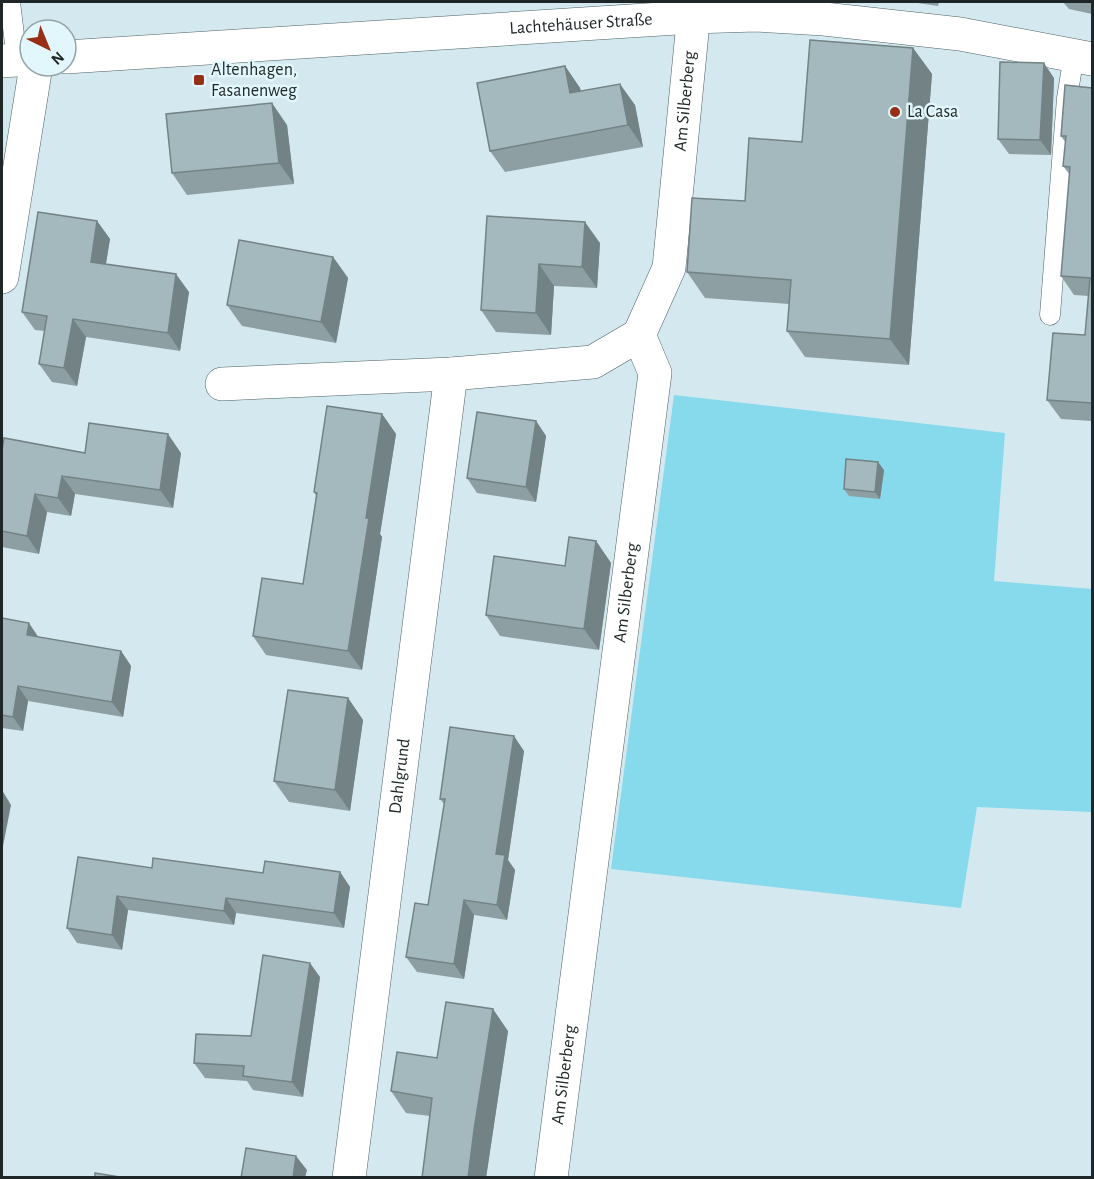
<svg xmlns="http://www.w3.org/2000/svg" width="1094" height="1179" font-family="'Alegreya Sans',sans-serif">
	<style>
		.green { fill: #87d9ec }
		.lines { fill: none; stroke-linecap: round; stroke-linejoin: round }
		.lane-casing { stroke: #4e6064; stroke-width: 21 }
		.street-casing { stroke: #4e6064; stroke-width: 34 }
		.secondary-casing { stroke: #4e6064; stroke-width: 34 }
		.lane { stroke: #fff; stroke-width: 20 }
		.street { stroke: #fff; stroke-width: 33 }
		.secondary { stroke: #fff; stroke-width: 33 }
		.wall { fill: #8d9fa3 }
		.shaded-wall { fill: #738284 }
		.building { fill: #a4b9bd; stroke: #738284; stroke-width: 1.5 }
		.poi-dot { fill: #972e16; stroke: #e2f7fc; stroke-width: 2 }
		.labels { text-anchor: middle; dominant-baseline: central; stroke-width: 5; stroke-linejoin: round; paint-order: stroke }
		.street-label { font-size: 18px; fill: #1e2627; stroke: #e2f7fc }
		.poi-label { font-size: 18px; fill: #1e2627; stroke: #e2f7fc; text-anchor: start }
	</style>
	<rect width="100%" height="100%" fill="#d4e9ef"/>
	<polygon class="green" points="674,395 1005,433 994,581 1092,589 1092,812 977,807 961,908 611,869"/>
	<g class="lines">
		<g class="lane-casing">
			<g id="lane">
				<polyline points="10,2 17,60"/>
				<polyline points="1050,315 1067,98 1074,55"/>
			</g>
		</g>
		<g class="street-casing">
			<g id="street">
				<polyline points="2,277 36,66"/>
				<polyline points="222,384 451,374 593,362 639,335"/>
				<path id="s1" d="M349 1178 451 374"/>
				<path id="s2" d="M551 1178 655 373 639 335 669 268 695 2"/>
			</g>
		</g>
		<g class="secondary-casing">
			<g id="secondary">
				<path id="s3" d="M66 57 693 17 756 15 824 19 960 34 1092 59"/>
				<polyline points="2,61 30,59"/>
			</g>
		</g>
		<use href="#lane" class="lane"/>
		<use href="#street" class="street"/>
		<use href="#secondary" class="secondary"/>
	</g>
	<g class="wall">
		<polygon points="911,2 939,2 938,6"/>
		<polygon points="1063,2 1092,2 1092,14 1069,9"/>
		<polygon points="913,48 932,74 909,365 805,357 787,331 789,304 705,298 687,272 745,201 802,142"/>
		<polygon points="565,66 580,88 581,91 635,105 643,147 505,172 490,151"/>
		<polygon points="1054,78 1051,155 1009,154 998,139"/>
		<polygon points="1092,88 1092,421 1061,419 1047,400 1085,335 1089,296 1074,295 1061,276 1070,175 1063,166 1066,143 1061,136"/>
		<polygon points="287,125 294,184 187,195 172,173"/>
		<polygon points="487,216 600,243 597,288 554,286 551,335 496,332 481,310"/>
		<polygon points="97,221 110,239 106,264 189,292 180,351 86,337 77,386 52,382 39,364 45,331 35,330 22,312"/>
		<polygon points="333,257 348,278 336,343 242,326 227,305"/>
		<polygon points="382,414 396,434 380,534 382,537 362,670 266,655 253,636 303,584 316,496 314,492"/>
		<polygon points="536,421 546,436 536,502 477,493 467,478"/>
		<polygon points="2,450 85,453 181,453 173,508 75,494 71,516 47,512 39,554 2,547"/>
		<polygon points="884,470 880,499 849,496 844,489"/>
		<polygon points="596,541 611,563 599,650 500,636 486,615 565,566"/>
		<polygon points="2,618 39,637 121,651 131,666 123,717 28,701 23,731 2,728"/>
		<polygon points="348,698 363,720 350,811 289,802 274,781"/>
		<polygon points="524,751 508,860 515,870 507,920 474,915 464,979 417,972 406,957 428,905 444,804 440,799"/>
		<polygon points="152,868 263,873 340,872 350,887 344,928 236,913 234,925 128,910 122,950 77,943 67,928"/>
		<polygon points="320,977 303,1097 253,1090 247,1081 205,1078 194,1063 251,1036"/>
		<polygon points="508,1031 486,1178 422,1178 430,1116 406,1113 391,1091 437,1058"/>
	</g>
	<g class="shaded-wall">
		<polygon points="913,48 932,74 909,365 890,339"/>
		<polygon points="1044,63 1054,78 1051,155 1040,140"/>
		<polygon points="565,66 580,88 585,114 570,93"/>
		<polygon points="620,84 635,105 643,147 628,125"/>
		<polygon points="272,103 287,125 294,184 279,163"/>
		<polygon points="97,221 110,239 103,280 91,262"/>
		<polygon points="585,222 600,243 597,288 582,267"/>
		<polygon points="333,257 348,278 336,343 321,322"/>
		<polygon points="539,264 554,286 551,335 536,313"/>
		<polygon points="176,274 189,292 180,351 168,333"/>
		<polygon points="73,319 86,337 77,386 64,368"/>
		<polygon points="382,414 396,434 380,534 382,537 362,670 348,651 366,518"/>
		<polygon points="536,421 546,436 536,502 526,487"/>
		<polygon points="168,434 181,453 173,508 160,490"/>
		<polygon points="878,462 884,470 880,499 875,492"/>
		<polygon points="62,476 75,494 71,516 58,498"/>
		<polygon points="35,494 47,512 39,554 27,536"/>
		<polygon points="596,541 611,563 599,650 584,629"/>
		<polygon points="29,623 39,638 27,635"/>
		<polygon points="121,651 131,666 123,717 112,702"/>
		<polygon points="18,686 28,701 23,731 13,717"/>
		<polygon points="348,698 363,720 350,811 335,790"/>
		<polygon points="514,736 524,751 508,860 515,870 507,920 497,905 496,854"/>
		<polygon points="2,790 11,805 3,846 2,843"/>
		<polygon points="340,872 350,887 344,928 334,913"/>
		<polygon points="117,896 128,910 122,950 112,935"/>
		<polygon points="226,898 236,913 234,925 224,911"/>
		<polygon points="464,900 474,915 464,979 454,964"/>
		<polygon points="310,963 320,977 303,1097 292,1082"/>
		<polygon points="493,1009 508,1031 486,1178 468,1178 474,1130"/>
		<polygon points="296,1156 307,1170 305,1178 293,1178"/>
	</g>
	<g class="building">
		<polygon points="810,40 913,48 890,339 787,331 791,280 687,272 692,198 745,201 749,138 802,142"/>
		<polygon points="1000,62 1044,63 1040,140 998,139"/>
		<polygon points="565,66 570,93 620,84 628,125 490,151 477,83"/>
		<polygon points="1065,85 1092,88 1092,403 1047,400 1053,333 1085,335 1090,278 1061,276 1070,167 1063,166 1066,136 1061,136"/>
		<polygon points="272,103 279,163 172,173 166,114"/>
		<polygon points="38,212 97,221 91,262 176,274 168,333 73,319 64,368 39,364 47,316 22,312"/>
		<polygon points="487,216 585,222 582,267 539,264 536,313 481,310"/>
		<polygon points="239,240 333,257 321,322 227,305"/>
		<polygon points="327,406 382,414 366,518 369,518 348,651 253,636 262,578 303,584 317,493 314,492"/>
		<polygon points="477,412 536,421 526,487 467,478"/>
		<polygon points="89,423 168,434 160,490 62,476 58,498 35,494 27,536 2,531 2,450 4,438 85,453"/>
		<polygon points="846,459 878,462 875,492 844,489"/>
		<polygon points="569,537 596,541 584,629 486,615 494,556 565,566"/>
		<polygon points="2,618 29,623 27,635 121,651 112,702 18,686 13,717 2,715"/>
		<polygon points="288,690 348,698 335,790 274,781"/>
		<polygon points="450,727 514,736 496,854 505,855 497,905 464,900 454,964 406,957 415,903 428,905 445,799 440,799"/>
		<polygon points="78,857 152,868 153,858 263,873 265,861 340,872 334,913 226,898 224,911 117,896 112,935 67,928"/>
		<polygon points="263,955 310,963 292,1082 243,1076 244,1066 194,1063 196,1034 251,1036"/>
		<polygon points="446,1002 493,1009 474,1130 468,1178 422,1178 432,1098 391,1091 397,1052 437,1058"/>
		<polygon points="246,1148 296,1156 293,1178 241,1178"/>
		<polygon points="95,1173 126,1178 95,1178"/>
	</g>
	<g class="poi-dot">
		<rect x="193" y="74" width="12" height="12" rx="3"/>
		<circle cx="895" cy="112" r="6"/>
	</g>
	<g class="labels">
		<g class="street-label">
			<text stroke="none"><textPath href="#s3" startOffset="516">Lachtehäuser Straße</textPath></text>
			<text stroke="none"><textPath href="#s2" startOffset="1094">Am Silberberg</textPath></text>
			<text stroke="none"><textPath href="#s2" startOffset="590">Am Silberberg</textPath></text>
			<text stroke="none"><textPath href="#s1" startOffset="405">Dahlgrund</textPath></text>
			<text stroke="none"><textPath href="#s2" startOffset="104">Am Silberberg</textPath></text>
		</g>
		<g class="poi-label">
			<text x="211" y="70">Altenhagen,<tspan x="211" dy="21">Fasanenweg</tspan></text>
			<text x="907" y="112">La Casa</text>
		</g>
	</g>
	<rect width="1094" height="1179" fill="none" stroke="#1e2627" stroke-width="6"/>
	<g transform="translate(48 48) rotate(137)"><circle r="28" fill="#e2f7fc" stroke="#94a3a7" stroke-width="1.5"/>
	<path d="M0-4.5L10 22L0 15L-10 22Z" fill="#972e16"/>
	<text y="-9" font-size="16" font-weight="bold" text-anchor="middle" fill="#1e2627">N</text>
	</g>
</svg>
